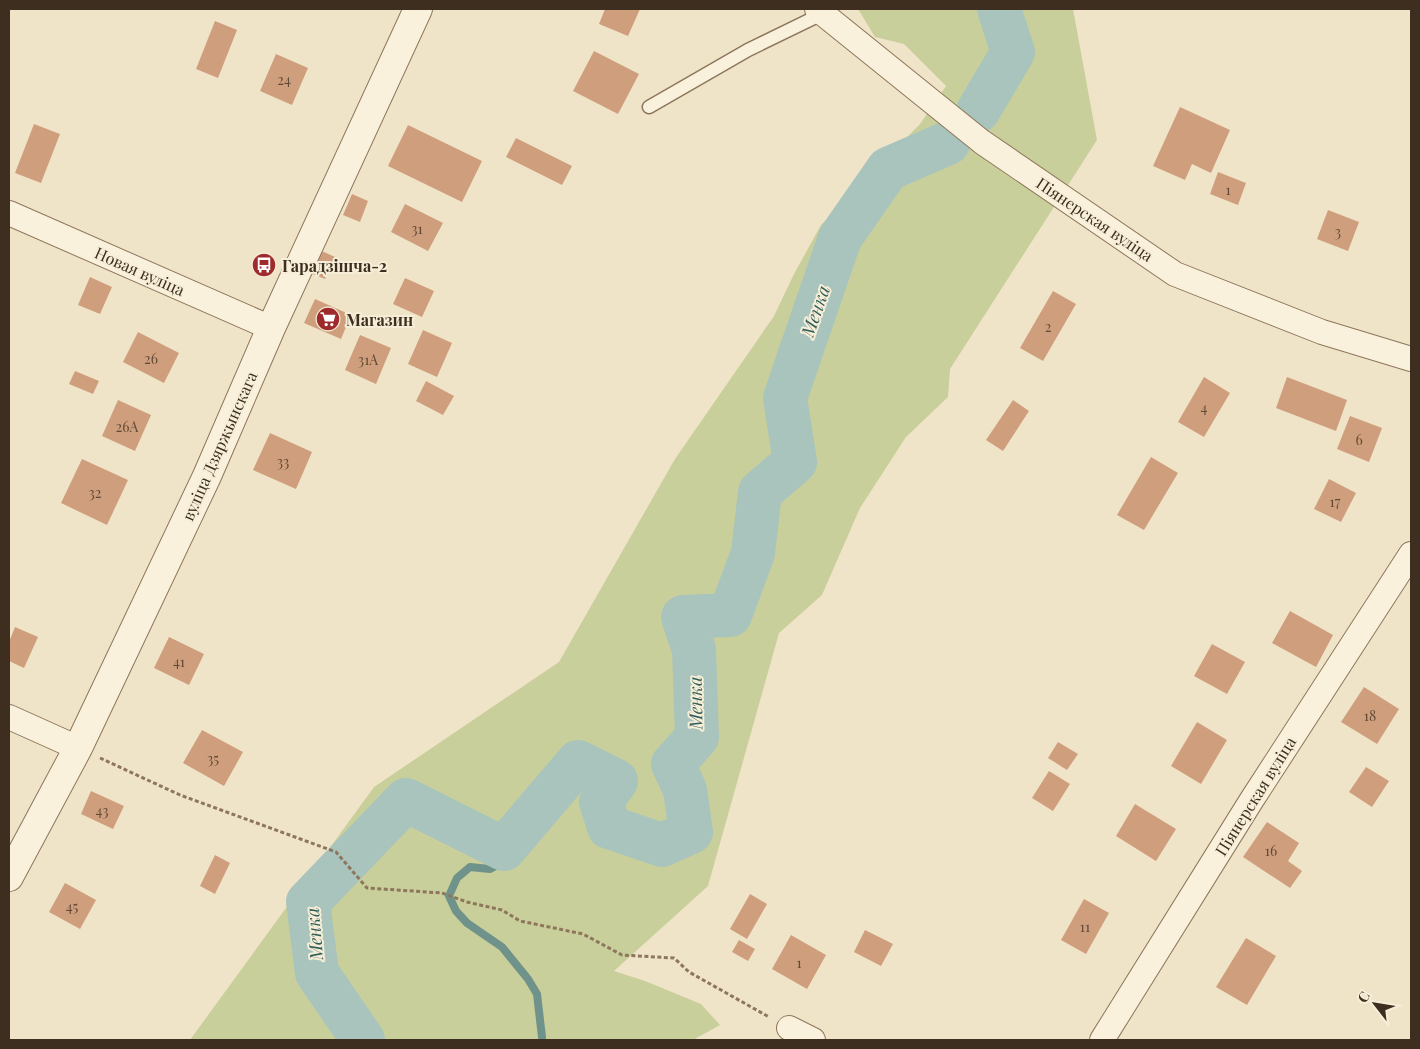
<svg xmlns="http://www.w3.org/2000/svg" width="1420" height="1049" font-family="'Playfair Display',serif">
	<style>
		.green { fill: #c9cf9b }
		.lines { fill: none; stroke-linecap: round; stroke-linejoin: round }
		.stream { stroke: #6f938a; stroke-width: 8 }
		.river { stroke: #a9c4bc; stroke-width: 44 }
		.building { fill: #cf9f7d }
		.service-casing { stroke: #8d765c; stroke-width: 15 }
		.minor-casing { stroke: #8d765c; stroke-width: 26 }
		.tertiary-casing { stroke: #8d765c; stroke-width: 30 }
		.path { stroke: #8d765c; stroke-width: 3; stroke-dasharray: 4 2.5; stroke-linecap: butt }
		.service { stroke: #faf1dc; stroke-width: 12 }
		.minor { stroke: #faf1dc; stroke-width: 24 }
		.tertiary { stroke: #faf1dc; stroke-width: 28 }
		.labels { text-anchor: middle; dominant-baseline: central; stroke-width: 4; stroke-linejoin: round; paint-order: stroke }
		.number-label { font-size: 14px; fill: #624a37 }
		.street-label { font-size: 16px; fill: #3d2e20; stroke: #f7eed8 }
		.poi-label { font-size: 16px; font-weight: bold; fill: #3d2e20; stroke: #f7eed8; text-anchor: start }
		.water-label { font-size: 18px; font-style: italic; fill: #2f5d5a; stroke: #f7eed8 }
	</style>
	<rect width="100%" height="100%" fill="#f0e4c8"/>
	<polygon class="green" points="858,9 1073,9 1097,140 950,369 948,397 906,437 860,508 822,595 779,633 708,886 614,971 645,981 701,1004 720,1025 693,1040 190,1040 374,787 559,662 675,459 774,316 794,274 821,225 920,124 946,86 904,44 875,37"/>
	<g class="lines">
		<polyline class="stream" points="504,849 505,861 490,869 470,867 457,878 449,896 456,911 467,923 502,947 528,979 537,994 542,1037"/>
		<g class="river">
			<polyline points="978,111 1013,52 999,9"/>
			<polyline points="363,1040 317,973 308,902 406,800 504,849 578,762 616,781 601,802 609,827 662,845 691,832 685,790 673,764 697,737 694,650 683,617 730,615 753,553 760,492 795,462 785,398 840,238 888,169 948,143"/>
		</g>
	</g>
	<g class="building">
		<polygon points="605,9 640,9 628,36 599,24"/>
		<polygon points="215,21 237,30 218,78 196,69"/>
		<polygon points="594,51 639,74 618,114 573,91"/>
		<polygon points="276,54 308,68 292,105 260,91"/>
		<polygon points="1180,107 1230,130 1211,173 1192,164 1185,180 1153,166"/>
		<polygon points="34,124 60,134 41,183 15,173"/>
		<polygon points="408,125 482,161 462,202 388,166"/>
		<polygon points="516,138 572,166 562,185 506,157"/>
		<polygon points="1218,172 1246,183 1238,205 1210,194"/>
		<polygon points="352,194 368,201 360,222 343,215"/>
		<polygon points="405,204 443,223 428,251 391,232"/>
		<polygon points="1328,210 1359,222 1348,251 1317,239"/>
		<polygon points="315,248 335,257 325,279 305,271"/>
		<polygon points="90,277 112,287 100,314 78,305"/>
		<polygon points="405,278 434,291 422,317 393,304"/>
		<polygon points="1053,291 1076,304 1043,361 1020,348"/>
		<polygon points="315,299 351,315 341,339 304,323"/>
		<polygon points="423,330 452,343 437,377 408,364"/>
		<polygon points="138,332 179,353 164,383 123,362"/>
		<polygon points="360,335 391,348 376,384 345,370"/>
		<polygon points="75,371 99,381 93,394 69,384"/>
		<polygon points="1204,377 1230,393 1204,437 1178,422"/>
		<polygon points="1287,377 1347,400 1336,431 1276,408"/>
		<polygon points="426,381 454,396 443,415 416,401"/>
		<polygon points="118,400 151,415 135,451 102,436"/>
		<polygon points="1013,400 1029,411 1003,451 986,440"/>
		<polygon points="1350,416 1382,428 1369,462 1337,449"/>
		<polygon points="270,433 312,452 296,489 253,470"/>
		<polygon points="1151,457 1178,473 1144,530 1117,515"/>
		<polygon points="82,459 128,480 107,525 61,503"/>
		<polygon points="1329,479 1356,493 1341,522 1314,509"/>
		<polygon points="1290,611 1333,635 1316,667 1272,643"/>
		<polygon points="15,627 38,637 24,668 9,661 9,642"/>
		<polygon points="169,637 204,654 189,685 154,668"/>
		<polygon points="1212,644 1245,662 1227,694 1194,676"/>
		<polygon points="1364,687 1399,709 1377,744 1341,722"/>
		<polygon points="1197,722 1227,740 1201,784 1171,766"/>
		<polygon points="202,730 243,752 224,786 183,763"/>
		<polygon points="1058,742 1078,754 1067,770 1048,758"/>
		<polygon points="1366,767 1389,781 1372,807 1349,792"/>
		<polygon points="1049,771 1070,784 1053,811 1032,798"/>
		<polygon points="91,791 124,806 113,829 81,814"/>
		<polygon points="1135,804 1176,829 1156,861 1116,836"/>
		<polygon points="1267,822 1299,843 1288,861 1302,871 1290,888 1243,857"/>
		<polygon points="215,855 230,863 215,894 200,886"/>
		<polygon points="65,883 96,900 80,929 49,912"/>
		<polygon points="750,894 767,904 747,939 730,929"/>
		<polygon points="1084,899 1109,913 1086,954 1061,940"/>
		<polygon points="865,930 893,944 881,966 854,952"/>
		<polygon points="791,935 826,955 807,989 772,969"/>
		<polygon points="1246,938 1276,956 1247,1005 1216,987"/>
		<polygon points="739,940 755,949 748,961 732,952"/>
	</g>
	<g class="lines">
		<g class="service-casing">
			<polyline id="service" points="649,107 748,50 826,12"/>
		</g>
		<g class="minor-casing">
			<g id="minor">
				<polyline points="817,9 982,142 1175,274 1322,332 1411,359"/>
				<polyline points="9,213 271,328"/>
				<polyline points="9,717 78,748"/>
				<polyline points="789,1028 813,1040"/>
				<polyline points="1102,1040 1251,801 1411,554"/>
			</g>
		</g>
		<g class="tertiary-casing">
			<polyline id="tertiary" points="9,877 78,748 207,476 271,328 418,9"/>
		</g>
		<polyline class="path" points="100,758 180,795 336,852 367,888 442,893 467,902 502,910 520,921 583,934 622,955 674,958 689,972 769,1017"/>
		<use href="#service" class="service"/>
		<use href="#minor" class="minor"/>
		<use href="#tertiary" class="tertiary"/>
	</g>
	<defs>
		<g id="bus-disc" transform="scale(1.25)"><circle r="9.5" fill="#9e2a2b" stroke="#f7eed8"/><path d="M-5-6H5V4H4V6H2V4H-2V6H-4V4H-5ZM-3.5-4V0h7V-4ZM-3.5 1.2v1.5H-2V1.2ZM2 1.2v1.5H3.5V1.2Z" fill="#fff"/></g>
		<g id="supermarket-disc" transform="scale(1.25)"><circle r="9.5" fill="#9e2a2b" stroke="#f7eed8"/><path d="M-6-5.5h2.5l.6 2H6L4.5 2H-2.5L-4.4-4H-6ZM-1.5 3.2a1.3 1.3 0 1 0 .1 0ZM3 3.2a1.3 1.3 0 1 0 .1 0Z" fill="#fff"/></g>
	</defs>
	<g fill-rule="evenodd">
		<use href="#bus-disc" x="264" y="265"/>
		<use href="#supermarket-disc" x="328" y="319"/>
	</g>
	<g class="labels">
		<g class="number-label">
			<text x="284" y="79">24</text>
			<text x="1228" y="189">1</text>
			<text x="417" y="228">31</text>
			<text x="1338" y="231">3</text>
			<text x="1048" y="326">2</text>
			<text x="151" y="358">26</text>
			<text x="368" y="359">31А</text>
			<text x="1204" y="407">4</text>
			<text x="127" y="426">26А</text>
			<text x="1359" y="439">6</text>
			<text x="283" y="461">33</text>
			<text x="95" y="492">32</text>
			<text x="1335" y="501">17</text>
			<text x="179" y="661">41</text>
			<text x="1370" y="715">18</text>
			<text x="213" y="758">35</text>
			<text x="102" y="810">43</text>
			<text x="1271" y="850">16</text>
			<text x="72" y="906">45</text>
			<text x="1085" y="926">11</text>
			<text x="799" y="962">1</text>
		</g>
		<g class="street-label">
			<text transform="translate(1095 219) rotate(34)">Піянерская вуліца</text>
			<text transform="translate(140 271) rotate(24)">Новая вуліца</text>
			<text transform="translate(219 446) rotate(-66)">вуліца Дзяржынскага</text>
			<text transform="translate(1255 796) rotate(-58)">Піянерская вуліца</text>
		</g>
		<g class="poi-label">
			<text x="282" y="265">Гарадзішча-2</text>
			<text x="346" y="319">Магазин</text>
		</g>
		<g class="water-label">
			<text transform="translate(815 311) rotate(-71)">Менка</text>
			<text transform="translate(695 703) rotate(-91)">Менка</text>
			<text transform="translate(314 934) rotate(-95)">Менка</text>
		</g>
	</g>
	<rect width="1420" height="1049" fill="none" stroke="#3d2e20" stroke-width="20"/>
	<g transform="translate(1375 1004) rotate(301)" stroke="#f7eed8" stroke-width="4" paint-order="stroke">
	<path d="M0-4L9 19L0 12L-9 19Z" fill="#3d2e20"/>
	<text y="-8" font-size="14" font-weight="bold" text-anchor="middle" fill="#3d2e20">С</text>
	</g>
</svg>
